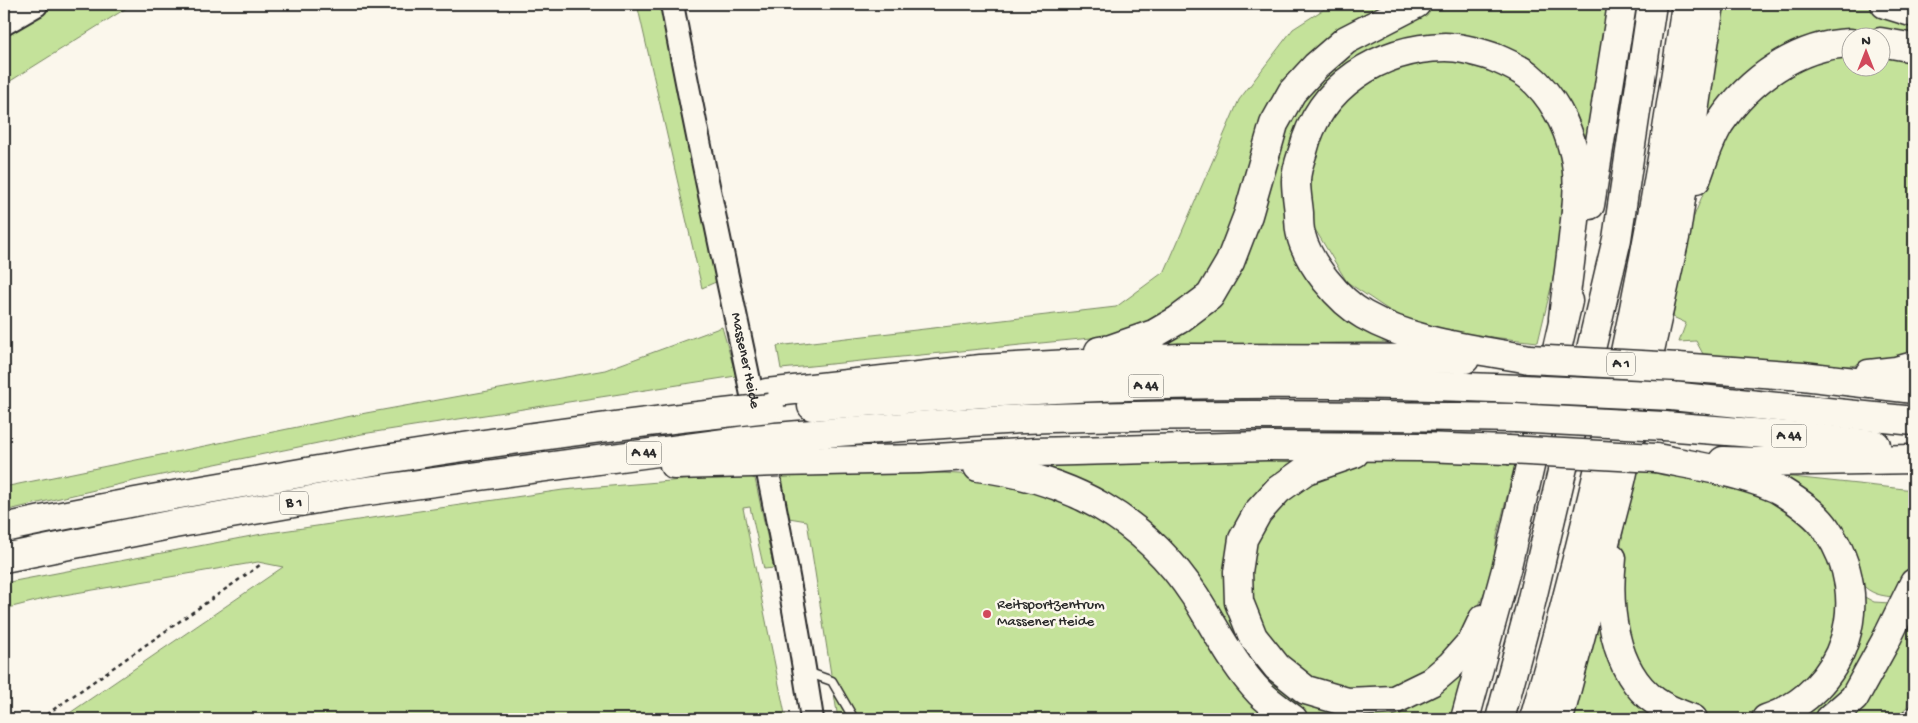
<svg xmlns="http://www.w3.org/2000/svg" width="1918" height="723" font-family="'Gochi Hand',sans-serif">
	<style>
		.green { fill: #c4e29a; stroke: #788662 }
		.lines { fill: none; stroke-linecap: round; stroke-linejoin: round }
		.lane-casing { stroke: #2b2b2b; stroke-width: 11 }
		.secondary-casing { stroke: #2b2b2b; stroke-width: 26 }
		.primary-casing { stroke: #2b2b2b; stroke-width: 29 }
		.highway-casing { stroke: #2b2b2b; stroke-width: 31 }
		.path { stroke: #2b2b2b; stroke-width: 2.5; stroke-dasharray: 4 4; stroke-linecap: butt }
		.lane { stroke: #fbf7ec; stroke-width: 8 }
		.secondary { stroke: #fbf7ec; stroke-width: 22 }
		.primary { stroke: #fbf7ec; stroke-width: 25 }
		.highway { stroke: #fbf7ec; stroke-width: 28 }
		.highway-bridge-casing { stroke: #2b2b2b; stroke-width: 31; stroke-linecap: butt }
		.highway-bridge { stroke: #fbf7ec; stroke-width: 28 }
		.poi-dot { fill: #d1495b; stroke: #fbf7ec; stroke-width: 2 }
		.labels { text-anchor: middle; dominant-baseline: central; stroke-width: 5; stroke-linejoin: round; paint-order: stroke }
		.shield { fill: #fbf7ec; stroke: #696865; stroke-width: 1 }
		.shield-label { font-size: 14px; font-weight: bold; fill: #2b2b2b }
		.street-label { font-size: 15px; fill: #2b2b2b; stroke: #fbf7ec }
		.poi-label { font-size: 15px; fill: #2b2b2b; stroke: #fbf7ec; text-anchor: start }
	</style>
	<rect width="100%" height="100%" fill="#fbf7ec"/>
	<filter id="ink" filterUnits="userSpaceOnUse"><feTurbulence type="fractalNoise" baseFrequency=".02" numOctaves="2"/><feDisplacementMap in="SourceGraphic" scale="10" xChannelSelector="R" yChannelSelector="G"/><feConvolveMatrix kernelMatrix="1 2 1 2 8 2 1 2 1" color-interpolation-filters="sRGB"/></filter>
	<g filter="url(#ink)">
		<g class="green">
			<polygon points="57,4 133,4 4,85 4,35"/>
			<polygon points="637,4 662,4 718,281 702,288"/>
			<polygon points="1332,4 1389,4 1278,95 1246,172 1225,247 1200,287 1163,318 1111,336 781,369 777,346 1116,307 1165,271 1239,100 1293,29"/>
			<polygon points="1429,4 1611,4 1589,146 1576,113 1553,83 1490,42 1322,89 1290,225 1401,342 1143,346 1202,314 1286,121 1343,52"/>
			<polygon points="1723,4 1872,4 1914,20 1914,38 1906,34 1859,30 1816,37 1705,126"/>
			<polygon points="1850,54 1850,68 1880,68 1881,55 1914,60 1914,355 1903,361 1847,366 1703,354 1696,341 1679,342 1686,323 1673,317 1688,231 1722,147 1749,105 1777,77 1818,59"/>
			<polygon points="1432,57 1470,60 1504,72 1533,96 1558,132 1568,174 1564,233 1538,342 1462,334 1399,317 1347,282 1313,226 1310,169 1325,121 1355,89 1393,66"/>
			<polygon points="722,327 736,376 362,434 142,479 4,511 4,487 366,413 605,370"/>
			<polygon points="1309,457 1233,573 1273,672 1396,704 1478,641 1458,719 1301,719 1267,691 1198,592 1027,460"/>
			<polygon points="1410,457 1485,460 1515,464 1497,536 1492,574 1466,636 1445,661 1394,688 1351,691 1318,682 1288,660 1264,633 1252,601 1250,571 1256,541 1286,493 1356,461"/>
			<polygon points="884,470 977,475 1080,506 1137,545 1192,611 1276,719 838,719 807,521 789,518 781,473"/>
			<polygon points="1633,470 1669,473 1743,483 1820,530 1843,601 1825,666 1755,717 1727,719 1702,717 1680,709 1631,662 1616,576"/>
			<polygon points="754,474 774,568 764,569 750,507 743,508 786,719 61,719 283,567 258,562 52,597 4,609 4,583 262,534 563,490"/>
			<path d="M1773 475 1914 490V577L1893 597C1874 595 1869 592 1855 578Z"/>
			<polygon points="1861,595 1874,602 1890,603 1879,642 1821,719 1787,719"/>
			<polygon points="1914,598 1914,670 1911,677 1907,707 1894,719 1842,719"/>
			<polygon points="1598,611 1665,719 1568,719"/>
		</g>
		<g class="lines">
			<g class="lane-casing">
				<polyline id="lane" points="807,672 832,681 854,719"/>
			</g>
			<g class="secondary-casing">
				<g id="secondary">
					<path id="s1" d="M672 4C716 243 776 479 812 719"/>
				</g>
			</g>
			<g class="primary-casing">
				<polyline id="primary" points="4,22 35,4"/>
			</g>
			<g class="highway-casing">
				<g id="highway">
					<polyline points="1885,4 1914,13"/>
					<polyline points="1880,42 1914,48"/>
					<path d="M1696 180C1703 161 1709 141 1720 123 1749 80 1797 45 1850 43"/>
					<polyline points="1590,205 1622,4"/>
					<polyline points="1099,351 1111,349 1154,334 1178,320 1210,296 1230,262 1248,215 1274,124 1292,92 1316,66 1346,40 1416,4"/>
					<path d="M1529 359C1474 349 1413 343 1364 315 1339 301 1308 263 1301 235 1299 228 1299 220 1299 213 1298 202 1296 192 1296 181 1296 171 1300 160 1303 151 1319 86 1380 48 1445 47 1461 47 1478 52 1493 57 1505 62 1519 68 1529 76 1552 95 1567 124 1574 153 1581 181 1576 210 1573 238 1570 265 1566 292 1563 318"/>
					<polyline points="1678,367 1803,376 1914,389"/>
					<polyline points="1869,374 1896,371 1914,366"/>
					<polyline points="767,393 981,369 1179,358 1465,359"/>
					<polyline points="1671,396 1914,421"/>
					<path d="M812 406C881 401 950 395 1019 391 1186 381 1355 382 1522 389"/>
					<polyline points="1664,426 1803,437 1876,445"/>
					<path d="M775 437C858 431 941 423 1024 419 1188 413 1351 415 1515 418"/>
					<polyline points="1355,453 1306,470 1278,490 1258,512 1243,539 1238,572 1239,602 1253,637 1277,667 1306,690 1347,702 1394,700 1431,682 1451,665 1473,640 1483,619"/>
					<path d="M1656 458C1691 465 1726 470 1760 482 1767 485 1775 487 1781 491 1797 501 1817 514 1827 530 1875 599 1846 692 1766 719"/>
					<polyline points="1723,461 1757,462 1914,459"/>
					<polyline points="779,462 919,459 1036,452 1266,446 1421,447 1508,450"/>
					<polyline points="674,465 752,463"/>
					<path d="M978 467C1070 479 1143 517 1195 596 1216 629 1233 665 1260 693 1270 703 1282 711 1293 719"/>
					<path d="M4 528C85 510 167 496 249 482 413 453 577 429 742 411"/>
					<polyline points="4,558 174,524 345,494 747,440"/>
					<path d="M1612 558C1607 605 1612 670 1655 701 1666 709 1680 714 1693 719"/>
					<polyline points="1465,719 1507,566 1568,301"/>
					<polyline points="1500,719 1530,607 1617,239 1652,4"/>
					<path d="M1534 719C1600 486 1653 244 1686 4"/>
					<polyline points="1559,719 1621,481 1676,233 1710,4"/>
					<polyline points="1830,719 1854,698 1885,642 1914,583"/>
				</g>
			</g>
			<g class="path">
				<polyline points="40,719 260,565"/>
				<polyline points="1896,719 1908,708 1914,705"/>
			</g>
			<use href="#lane" class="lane"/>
			<use href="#secondary" class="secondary"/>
			<use href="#primary" class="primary"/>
			<use href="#highway" class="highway"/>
			<g class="highway-bridge-casing">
				<g id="highway-bridge">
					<polyline points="1529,359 1678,367"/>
					<polyline points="1522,389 1671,396"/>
					<polyline points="742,411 770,408"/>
					<polyline points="1515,418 1664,426"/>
					<polyline points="747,440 775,437"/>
					<polyline points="1508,450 1656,458"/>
					<polyline points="752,463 779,462"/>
				</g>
			</g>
			<use href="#highway-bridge" class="highway-bridge"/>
		</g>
	</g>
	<circle class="poi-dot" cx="987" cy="614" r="5"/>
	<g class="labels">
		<g class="shield">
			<rect x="1607" y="352.5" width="28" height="23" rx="4"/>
			<rect x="1128.5" y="374.5" width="35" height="23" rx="4"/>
			<rect x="1771.5" y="424.5" width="35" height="23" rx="4"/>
			<rect x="626.5" y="441.5" width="35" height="23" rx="4"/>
			<rect x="280" y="491.5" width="28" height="23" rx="4"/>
		</g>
		<g class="shield-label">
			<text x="1621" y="364">A 1</text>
			<text x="1146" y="386">A 44</text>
			<text x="1789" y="436">A 44</text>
			<text x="644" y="453">A 44</text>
			<text x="294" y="503">B 1</text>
		</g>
		<g class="street-label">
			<text stroke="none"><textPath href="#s1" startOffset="364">Massener Heide</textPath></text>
		</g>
		<g class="poi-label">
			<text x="997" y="605">Reitsportzentrum<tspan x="997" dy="17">Massener Heide</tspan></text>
		</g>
	</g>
	<rect width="1918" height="723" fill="none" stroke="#fbf7ec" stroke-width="20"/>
	<rect x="10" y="10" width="1898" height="703" fill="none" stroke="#2b2b2b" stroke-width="2" filter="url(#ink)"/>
	<g transform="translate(1866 52)"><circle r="24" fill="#fbf7ec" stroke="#a8a59f"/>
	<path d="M0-4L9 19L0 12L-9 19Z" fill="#d1495b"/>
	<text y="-8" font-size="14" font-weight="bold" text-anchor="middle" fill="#2b2b2b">N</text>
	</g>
</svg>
